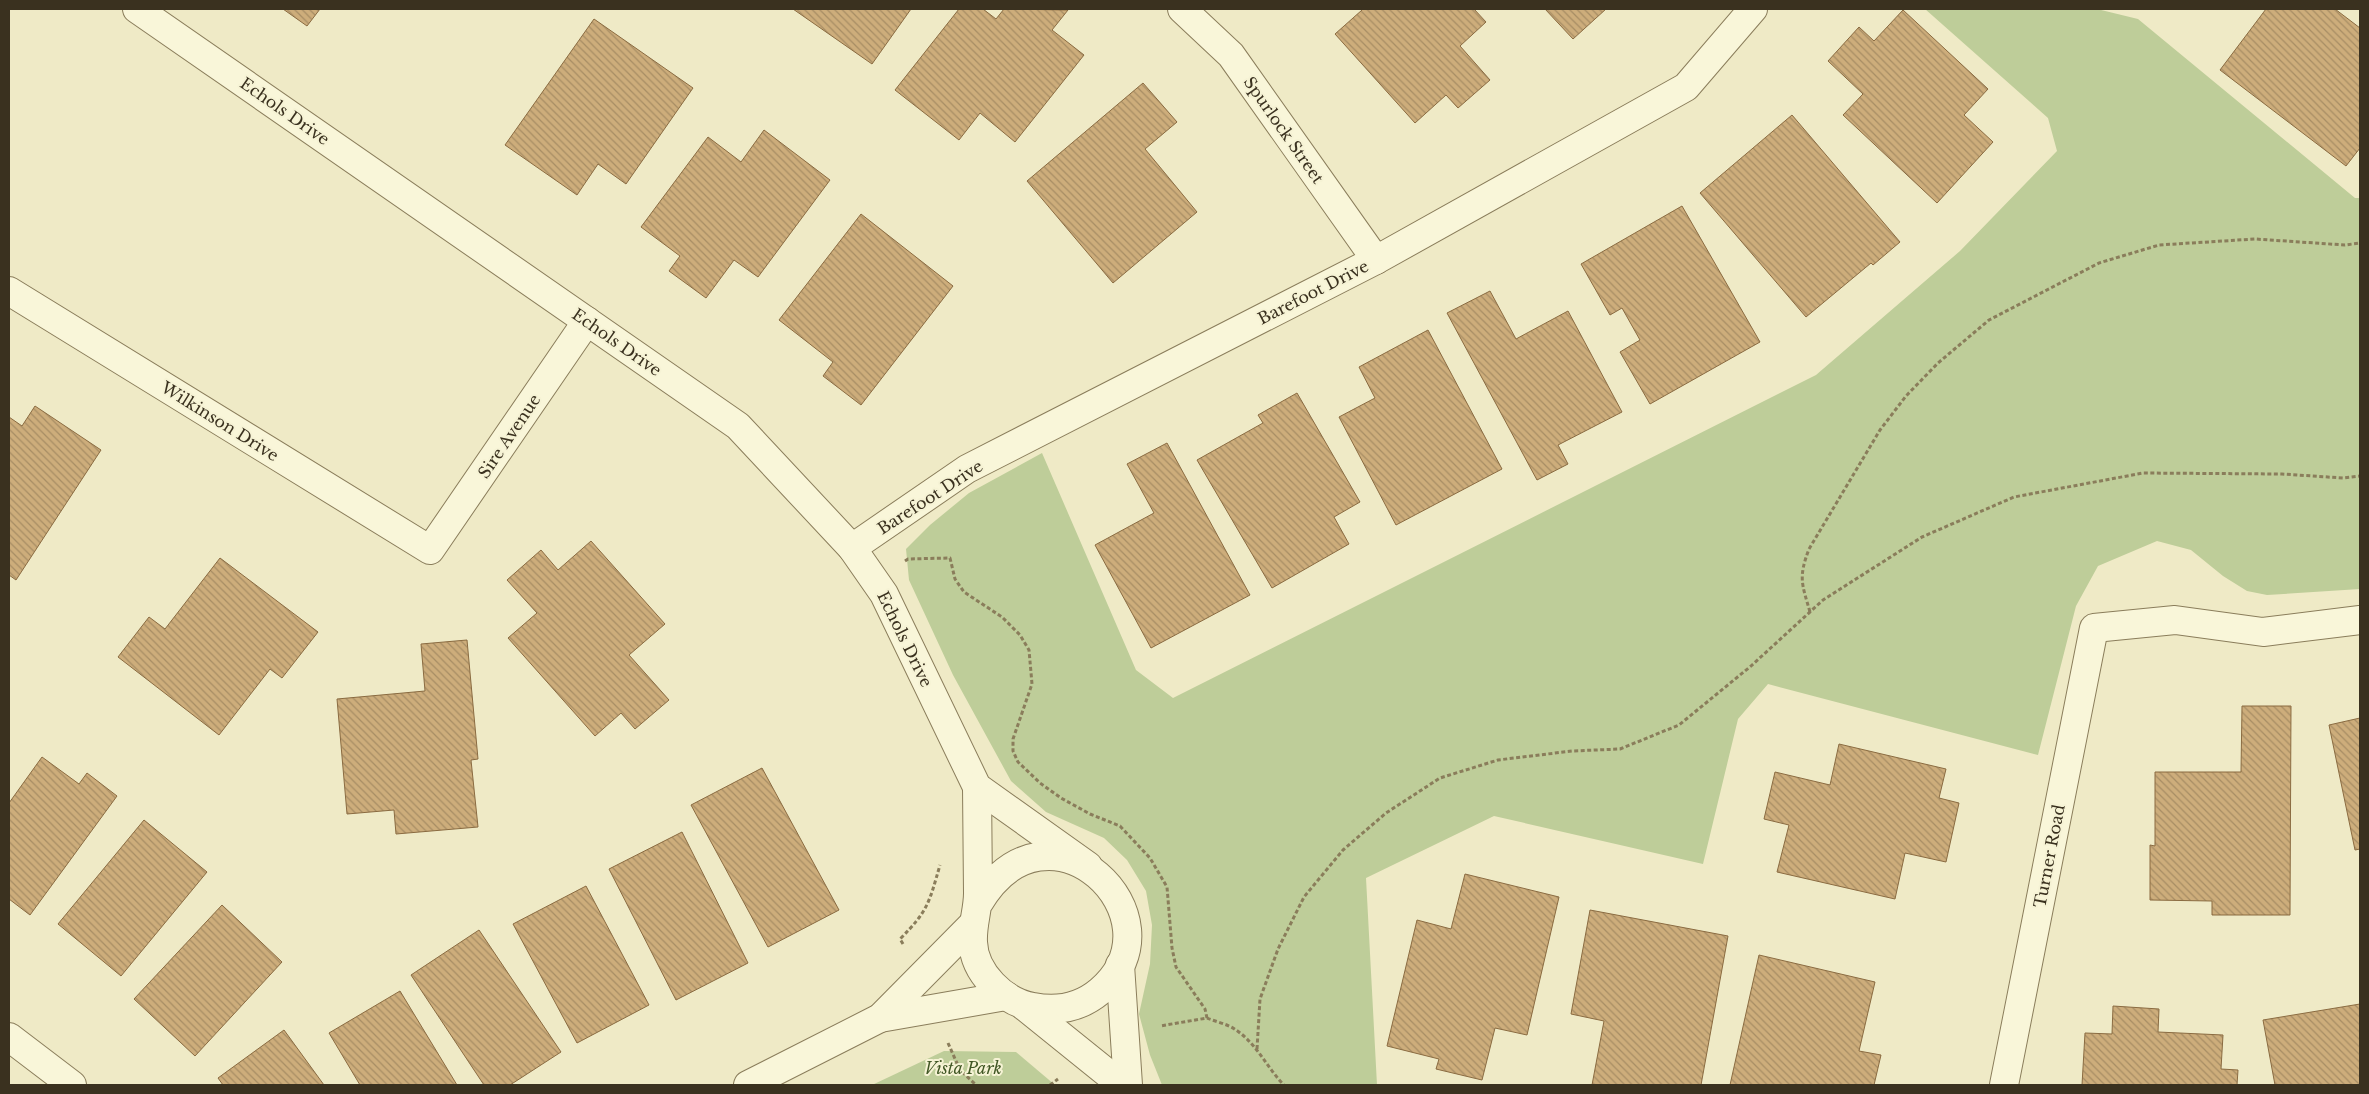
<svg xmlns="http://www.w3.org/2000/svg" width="2369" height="1094" font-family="'Libre Baskerville',serif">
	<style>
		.green { fill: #becd99 }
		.building { fill: url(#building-back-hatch); stroke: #8a6b41 }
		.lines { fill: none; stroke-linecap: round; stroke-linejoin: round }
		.minor-casing { stroke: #8a7d5b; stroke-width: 30 }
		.path { stroke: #8a7d5b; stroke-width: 3; stroke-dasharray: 4 2.5; stroke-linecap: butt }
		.minor { stroke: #f9f6d9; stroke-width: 28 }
		.labels { text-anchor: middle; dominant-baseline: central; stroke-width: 4; stroke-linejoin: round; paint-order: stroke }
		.street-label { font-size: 16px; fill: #3a311f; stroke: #f6f3d5 }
		.park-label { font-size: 16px; font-style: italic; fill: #415725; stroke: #f6f3d5 }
	</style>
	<defs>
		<pattern id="building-back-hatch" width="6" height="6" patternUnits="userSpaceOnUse" patternTransform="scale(1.25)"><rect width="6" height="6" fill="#cdad7b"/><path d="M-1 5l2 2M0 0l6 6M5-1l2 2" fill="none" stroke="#a78d64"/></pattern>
	</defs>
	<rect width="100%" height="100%" fill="#efeac6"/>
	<g class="green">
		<polygon points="1925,9 2097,9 2138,19 2355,198 2360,198 2360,589 2267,595 2247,591 2223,576 2191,550 2157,541 2098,566 2076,606 2038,755 1768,684 1738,719 1703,864 1494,816 1366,878 1377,1085 1162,1085 1150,1055 1139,1014 1150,964 1152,925 1146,891 1127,860 1104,838 1046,812 1011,781 953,675 909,580 906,549 930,525 969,493 1042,453 1136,670 1173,698 1816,375 1960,251 2057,151 2048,118"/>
		<polygon points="944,1051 1016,1052 1055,1085 872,1085"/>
	</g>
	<g class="building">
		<polygon points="283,9 320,9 307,26"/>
		<polygon points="793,9 911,9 872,64"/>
		<polygon points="959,9 983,9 996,19 1004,9 1068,10 1052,30 1084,55 1015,142 980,113 959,140 895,90"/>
		<polygon points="1360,9 1474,9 1486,22 1460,46 1490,80 1458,108 1446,95 1415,123 1335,34 1362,10"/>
		<polygon points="1545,9 1606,9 1573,39"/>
		<polygon points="2266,9 2335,9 2360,28 2360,148 2346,166 2220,70"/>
		<polygon points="1903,10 1988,89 1964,115 1993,142 1937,203 1843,115 1863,94 1828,61 1859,27 1874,41"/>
		<polygon points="594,19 693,88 626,184 598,164 577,195 505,145"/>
		<polygon points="1143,83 1177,122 1145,149 1197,212 1113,283 1027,181"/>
		<polygon points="1792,115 1900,242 1873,265 1871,263 1806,317 1700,193"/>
		<polygon points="764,130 830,180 758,277 734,260 706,298 669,271 680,256 641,227 708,137 741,162"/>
		<polygon points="1682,206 1760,342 1650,404 1620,352 1640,340 1622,308 1610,315 1581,264"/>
		<polygon points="861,214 953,286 861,405 823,376 833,362 779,320"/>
		<polygon points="1490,291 1516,339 1568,311 1622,412 1558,445 1568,464 1537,480 1447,313"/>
		<polygon points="1428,330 1502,469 1396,525 1339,417 1375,398 1359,367"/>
		<polygon points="1297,393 1360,502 1334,517 1349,544 1272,588 1197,460 1263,423 1258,415"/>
		<polygon points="35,406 101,450 16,580 9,575 9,417 22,426"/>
		<polygon points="1167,443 1250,595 1151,648 1095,545 1154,513 1127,464"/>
		<polygon points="591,541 665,624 629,655 669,700 635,729 621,713 595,736 508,638 537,613 507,580 541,550 558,570"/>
		<polygon points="220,558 318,632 282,678 270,669 219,735 118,657 149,617 165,629"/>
		<polygon points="467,640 478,759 471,760 478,827 396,834 394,810 347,814 337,699 425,691 421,644"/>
		<polygon points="2242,706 2291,706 2290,915 2212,915 2212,901 2150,900 2150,845 2155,846 2155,772 2241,772"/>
		<polygon points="2360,718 2360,849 2355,850 2329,725"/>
		<polygon points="1839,744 1946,769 1939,798 1959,803 1946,862 1905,853 1895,899 1777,872 1789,825 1764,819 1775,772 1830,785"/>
		<polygon points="42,757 79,784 87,773 117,796 30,915 9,899 9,803"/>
		<polygon points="762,768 839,910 768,947 691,805"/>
		<polygon points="144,820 207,872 121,976 58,924"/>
		<polygon points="682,832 748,963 676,1000 609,869"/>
		<polygon points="1465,874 1559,897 1527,1035 1495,1028 1482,1080 1436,1069 1439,1059 1387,1046 1417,920 1451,929"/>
		<polygon points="586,886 649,1005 577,1043 513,924"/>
		<polygon points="222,905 282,962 195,1056 134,999"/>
		<polygon points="1590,910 1728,936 1701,1085 1592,1085 1604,1021 1571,1014"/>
		<polygon points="479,930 561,1052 510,1085 484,1085 411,975"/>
		<polygon points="1759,955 1875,982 1859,1051 1881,1055 1874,1085 1730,1085"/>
		<polygon points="400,991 457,1085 360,1085 329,1033"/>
		<polygon points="2360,1004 2360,1085 2275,1085 2263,1020"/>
		<polygon points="2113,1006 2159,1009 2158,1032 2223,1035 2221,1069 2238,1070 2237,1085 2082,1085 2085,1033 2112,1034"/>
		<polygon points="284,1030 324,1085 223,1085 218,1078"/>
	</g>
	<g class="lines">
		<g class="minor-casing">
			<g id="minor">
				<polyline points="137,9 738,426 852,548 884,594 977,787 1088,866"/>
				<polyline points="1182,9 1231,55 1376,260"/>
				<polyline points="9,291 430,550 587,321"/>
				<polyline points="852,548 967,469 1376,260 1686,87 1753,9"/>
				<path d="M977 787C977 822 978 858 978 893 978 910 972 925 973 942 974 973 1004 1002 1033 1007 1058 1012 1081 1007 1100 991 1186 918 1048 784 978 904"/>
				<polyline points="1120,965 1128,1085"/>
				<polyline points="1024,1006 1122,1085"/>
				<polyline points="880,1018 1006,996"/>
				<polyline points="9,1037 72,1085"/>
				<polyline points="748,1085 880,1018 973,924"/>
				<polyline points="2004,1085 2094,628 2175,620 2263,632 2360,620"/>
			</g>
		</g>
		<g class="path">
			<polyline points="905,561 908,559 950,558 955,579 964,592 1002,617 1020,635 1029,650 1032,684 1013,739 1013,751 1018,762 1040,783 1061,798 1090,814 1120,826 1150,858 1167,887 1172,948 1176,967 1205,1009 1207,1018 1160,1026"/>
			<path d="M1810 612C1802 584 1798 578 1809 549L1880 430 1906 396 1938 363 1989 320 2099 263 2159 245 2255 239 2345 245 2360 243"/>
			<path d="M903 944 900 939C928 911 929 903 940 865"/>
			<path d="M1207 1018C1216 1022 1228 1024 1236 1030 1257 1044 1267 1068 1284 1085"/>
			<polyline points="948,1043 960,1070 976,1085"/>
			<polyline points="1257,1049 1260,999 1278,949 1304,897 1343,850 1386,813 1440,778 1498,760 1572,751 1620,749 1679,725 1751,666 1823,600 1922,537 2014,497 2143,473 2282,474 2343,478 2360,476"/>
			<polyline points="1050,1085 1058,1079"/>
		</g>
		<use href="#minor" class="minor"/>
	</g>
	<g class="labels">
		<g class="street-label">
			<text transform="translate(285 111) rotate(35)">Echols Drive</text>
			<text transform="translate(1284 130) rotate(55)">Spurlock Street</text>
			<text transform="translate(1313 292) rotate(-27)">Barefoot Drive</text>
			<text transform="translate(617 342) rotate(35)">Echols Drive</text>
			<text transform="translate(220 421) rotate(32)">Wilkinson Drive</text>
			<text transform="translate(509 436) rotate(-56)">Sire Avenue</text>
			<text transform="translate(930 497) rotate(-33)">Barefoot Drive</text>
			<text transform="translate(905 639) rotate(64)">Echols Drive</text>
			<text transform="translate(2049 856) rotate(-79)">Turner Road</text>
		</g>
		<g class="park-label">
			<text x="963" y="1068">Vista Park</text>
		</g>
	</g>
	<rect width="2369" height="1094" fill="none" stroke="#3a311f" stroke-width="20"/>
</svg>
